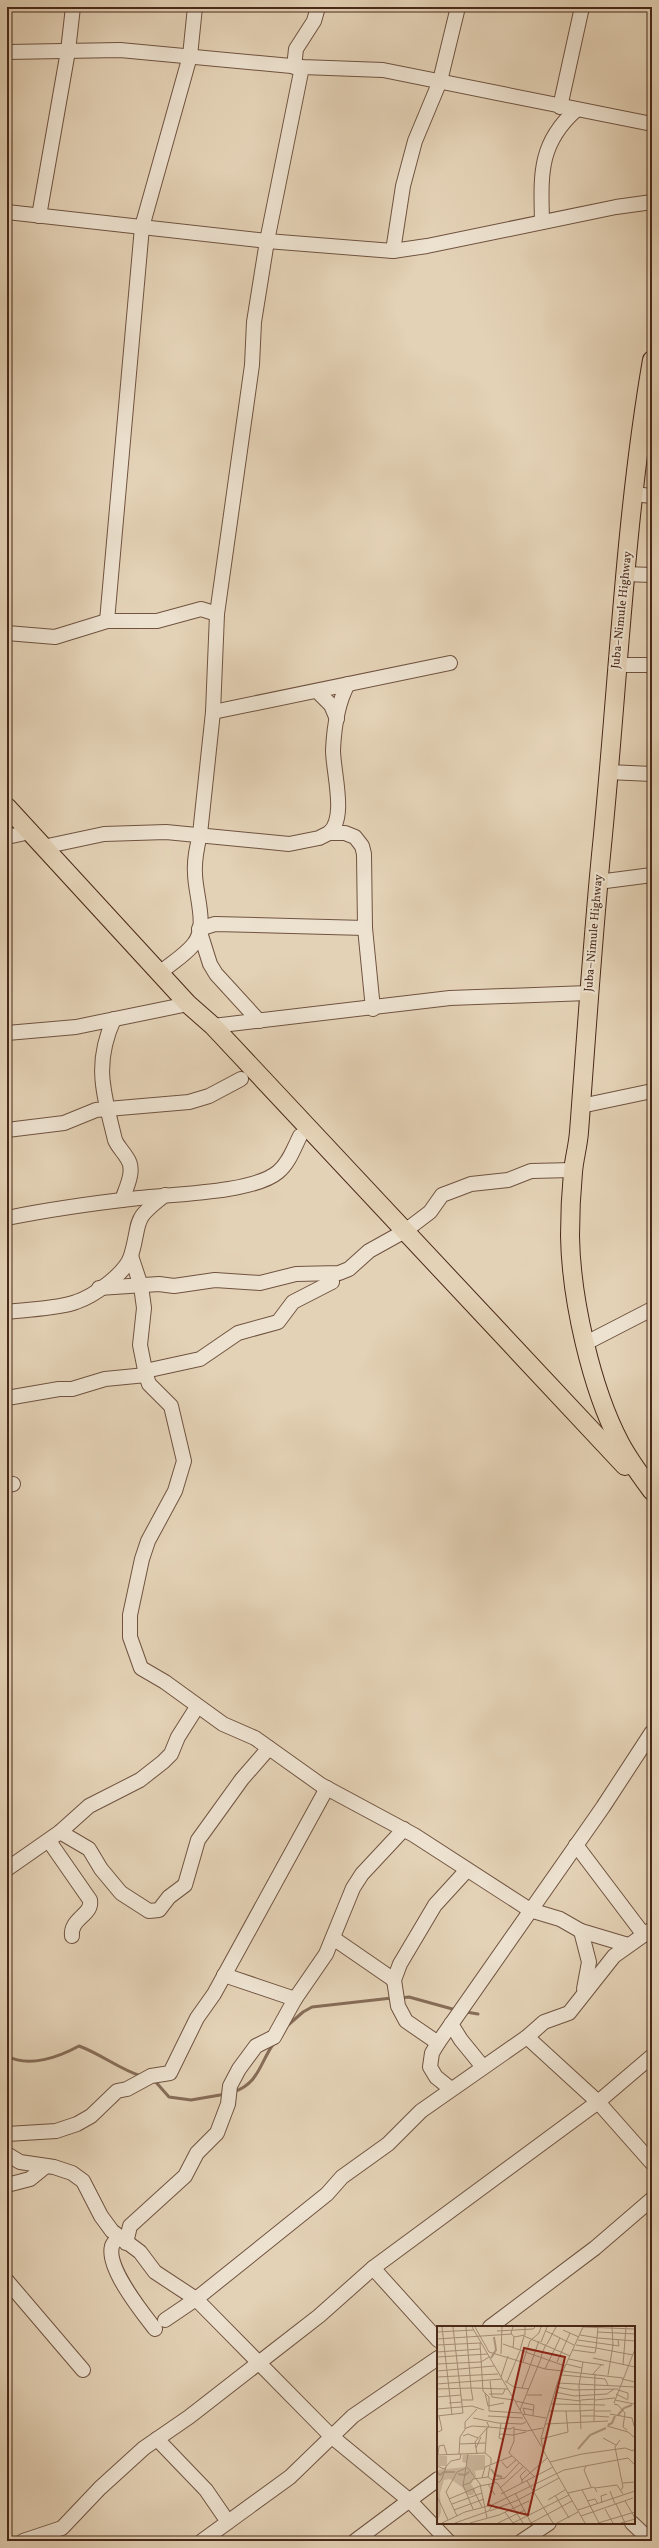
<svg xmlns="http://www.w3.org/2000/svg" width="659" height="2548" font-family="Vollkorn,serif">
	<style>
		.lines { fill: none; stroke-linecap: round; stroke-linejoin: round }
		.stream { stroke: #866c57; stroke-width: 3 }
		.minor-casing { stroke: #705340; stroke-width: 16 }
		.major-casing { stroke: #492919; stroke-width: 20 }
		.minor { stroke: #ede2d0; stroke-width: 14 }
		.major { stroke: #e4d2b6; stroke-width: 18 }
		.labels { text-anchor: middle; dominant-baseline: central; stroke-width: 4; stroke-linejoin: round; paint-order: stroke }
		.street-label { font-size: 12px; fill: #492919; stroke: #ede2d0 }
		.inset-river { fill: none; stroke: #af9981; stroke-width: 2 }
		.inset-road { fill: none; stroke: #a68e77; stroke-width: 1 }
		.view { fill: #8f2418; fill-opacity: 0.15; stroke: #8f2418; stroke-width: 2 }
		.inset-edge { fill: none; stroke: #492919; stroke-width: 2 }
	</style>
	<rect width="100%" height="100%" fill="#e4d2b6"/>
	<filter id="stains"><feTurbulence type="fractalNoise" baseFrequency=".005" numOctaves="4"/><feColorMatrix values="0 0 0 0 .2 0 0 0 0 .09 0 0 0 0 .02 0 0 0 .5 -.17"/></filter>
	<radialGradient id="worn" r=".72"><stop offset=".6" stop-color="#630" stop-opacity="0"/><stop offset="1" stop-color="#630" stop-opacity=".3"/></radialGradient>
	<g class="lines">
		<g class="stream">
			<polyline points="400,1998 409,1997 456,2010"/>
			<polyline points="466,2012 478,2014"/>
			<polyline points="287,2026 303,2012 312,2007 392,1998"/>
			<path d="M7 2056C29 2068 59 2057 79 2046 101 2054 119 2069 141 2076"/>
			<polyline points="154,2080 169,2097 191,2100 226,2094"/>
			<path d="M233 2092C259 2084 260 2062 274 2043"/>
		</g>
		<g class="minor-casing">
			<g id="minor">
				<polyline points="7,52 120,50 302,67 383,70 652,124"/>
				<polyline points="294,67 296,49 314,21 318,7"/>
				<polyline points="560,107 582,7"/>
				<polyline points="7,212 267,241 393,251 427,246 616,207 652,202"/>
				<polyline points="39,216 68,51 73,7"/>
				<path d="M542 222C541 176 538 144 576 110"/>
				<polyline points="393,251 403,186 415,141 440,81 458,7"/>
				<polyline points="633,494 652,496"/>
				<polyline points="625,574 652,575"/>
				<polyline points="107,621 142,227 190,56 195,7"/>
				<polyline points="7,633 55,637 107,621 157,621 201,609 217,614"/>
				<polyline points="616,665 652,665"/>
				<polyline points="317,691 331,705 337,719"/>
				<polyline points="213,712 450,663"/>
				<polyline points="608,772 652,774"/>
				<path d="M329 833C347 818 333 772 333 750 334 728 337 704 348 684"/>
				<polyline points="7,837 30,832"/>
				<polyline points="43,847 104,834 166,832 289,844 319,838 329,833 345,833 355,837 362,846 364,854 365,928 373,1009"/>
				<polyline points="598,882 652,875"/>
				<path d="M160 973C170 964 184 956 193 945 209 927 195 895 195 873 194 860 197 847 200 834L213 712 217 614 252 365 254 322 267 241 302 67"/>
				<path d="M114 1019C93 1065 104 1094 115 1140 118 1147 123 1151 127 1158 136 1170 126 1188 122 1200"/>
				<polyline points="259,1021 216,974 210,964 199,929 215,924 365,928"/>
				<polyline points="213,1026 450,998 588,993"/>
				<polyline points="7,1033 76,1027 188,1004"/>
				<polyline points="581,1106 652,1091"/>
				<polyline points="7,1130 64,1123 96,1110 189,1102 209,1096 241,1079"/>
				<path d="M7 1218C51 1209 95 1203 139 1198 173 1194 253 1193 278 1172 289 1163 294 1148 300 1136"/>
				<polyline points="131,1256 141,1286 144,1308 140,1345 146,1375 149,1384 171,1406 184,1461 175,1491 148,1541 142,1559 130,1615 130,1637 141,1668 165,1682 223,1724 255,1738 321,1785 414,1835 530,1910 560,1919 581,1931 628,1945"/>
				<polyline points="99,1288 159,1284 174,1286 215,1280 260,1283 296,1274 339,1273 349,1269 369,1251 405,1231 430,1212 442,1195 458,1189 471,1184 508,1180 531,1171 573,1170"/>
				<path d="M7 1312C27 1309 58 1309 76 1302 94 1296 125 1274 131 1256 142 1219 130 1222 165 1195"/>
				<polyline points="586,1343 652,1309"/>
				<polyline points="145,1371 200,1359 238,1333 278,1322 293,1302 332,1282"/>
				<polyline points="7,1398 59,1389 72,1389 105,1379 146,1375"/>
				<polyline points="7,1485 13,1484"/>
				<polyline points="60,1832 89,1849 101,1869 121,1893 149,1911 159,1910 169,1897 185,1885 198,1840 242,1779 269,1748"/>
				<path d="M49 1841 90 1900C93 1915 70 1918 72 1936"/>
				<polyline points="576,1845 644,1935"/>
				<polyline points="7,1869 60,1832 89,1806 140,1780 163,1762 171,1754 178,1737 197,1707"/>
				<polyline points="581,1931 589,1962 584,1989"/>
				<polyline points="333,1938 394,1980"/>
				<polyline points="224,1975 295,1999"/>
				<polyline points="451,2024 461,2040 483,2067"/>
				<polyline points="527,2037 598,2102 652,2163"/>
				<polyline points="438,2043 406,2021 398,2006 394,1980 400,1964 435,1905 467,1870"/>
				<polyline points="451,2089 436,2077 430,2067 432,2053 438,2043 603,1807 652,1732"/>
				<polyline points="7,2134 56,2131 77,2124 91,2116 117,2091 127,2089 151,2076 170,2073 197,2018 214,1994 327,1788"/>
				<polyline points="7,2154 20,2162 54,2167 72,2173 83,2181 101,2216 112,2231 140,2252 155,2272 196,2299 331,2436 410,2501 448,2541"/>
				<polyline points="7,2185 30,2179 46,2166"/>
				<path d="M119 2237C117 2239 113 2243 112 2246 106 2268 142 2312 155 2329"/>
				<polyline points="126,2243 130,2226 185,2176 197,2153 217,2133 228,2104 230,2086 239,2069 256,2046 274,2037 295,1999 326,1954 353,1888 362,1874 404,1829"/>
				<polyline points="373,2268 438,2340"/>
				<polyline points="7,2281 83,2370"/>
				<polyline points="165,2320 196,2299 327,2194 342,2177 388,2144 421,2111 527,2037 544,2022 569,2013 614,1956 652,1929"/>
				<polyline points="490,2327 595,2248 652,2199"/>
				<polyline points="157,2439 206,2490 228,2522"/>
				<polyline points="632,2523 651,2541"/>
				<polyline points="23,2541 62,2528 100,2488 144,2448 189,2417 319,2316 373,2268 598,2102 652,2056"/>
				<polyline points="202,2541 290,2477 353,2416 438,2358"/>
				<polyline points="355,2541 438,2479"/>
				<polyline points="522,2541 549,2523"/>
			</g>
		</g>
		<g class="major-casing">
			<g id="major">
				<path d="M652 360C624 523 618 690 601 855 592 948 586 1040 579 1132 578 1146 574 1159 573 1172 571 1193 570 1215 570 1236 571 1298 591 1388 620 1443 629 1460 641 1476 652 1491"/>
				<polyline points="7,807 188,1004 213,1026 625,1466"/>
			</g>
		</g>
		<use href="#minor" class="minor"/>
		<use href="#major" class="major"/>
	</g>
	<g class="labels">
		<g class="street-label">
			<text transform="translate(622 610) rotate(-84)">Juba–Nimule Highway</text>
			<text transform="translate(594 933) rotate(-85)">Juba–Nimule Highway</text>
		</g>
	</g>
	<g transform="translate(437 2326)">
		<rect width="198" height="198" fill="#e4d2b6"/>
		<path d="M26 129H48V143L38 145 39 150 34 158 38 164 36 169H31L25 161 13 153 7 154 3 167 4 186 0 197V144L29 141V137L25 136ZM0 130H10V140H0Z" fill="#cab59b"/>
		<path class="inset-river" d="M54 32 59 24 57 11M181 89 187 82 195 79M171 99 175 97 178 90M141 123 153 109 169 102M54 143 58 149 65 151M0 146 3 149 7 146H18M21 148 28 149 32 146"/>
		<path class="inset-road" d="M5 1 15 89M29 1 34 62 71 63M35 1 104 120M38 1 52 26 108 43 186 52M76 1 74 7 77 11 76 22M146 1 198 3M146 1 120 58 104 112 106 124 148 197M126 4 142 11M60 5 96 3 98 1M109 5 137 19M0 6 37 4M161 6 198 8M143 9 161 12M87 10 133 30M77 11 88 9V1M161 12 198 15M0 13 75 8M141 14 182 20 181 14M104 16 110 1M43 17 46 65 52 71V85L84 87M66 18 128 40M110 18 119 1M0 19 44 17M139 19 159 22 161 1M83 24 87 10M136 24 158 27 159 22 196 29M0 26 43 23M64 28 65 1M104 30 109 18M0 31 51 28M156 32 198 41M132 33 146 36M86 36 93 15 102 7 104 1M120 36 133 7M0 38 44 36 52 31M129 38 145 42M186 39 189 1M108 43 123 12M0 45 57 40M156 48 164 39M125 49 168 53 171 59M171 49 176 19 175 1M0 51 61 48M64 51 71 30M185 53 198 56M53 55 55 71 77 74M68 55 77 61 92 63M70 56 83 25M121 57 198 61M0 58 65 53M119 61 137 64 181 63M85 62 102 15M0 63 34 62 36 74H25M181 64 191 67V73M118 66 137 70 170 68 177 63M48 67 51 80 67 77M52 68H66L68 63M179 68 191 74M90 69H105M0 71 24 69M116 72 144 75M144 74 158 73M158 74 178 72M178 74 197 78M78 75 97 79 96 89M12 77 25 76M177 77 198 23M114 78 168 79M177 78 181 79 188 87 186 101 190 104M0 83 35 80 47 84M83 84 105 30M112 85H143M143 85 157 84M157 85H174M86 88 109 92M88 88 86 82 96 84M173 88 195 92 197 100M0 90 26 87 16 1M51 90 86 92M144 90H157M157 90 172 91M36 92 61 97 85 98 89 96M157 95 158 48M50 96 52 101 73 103 77 101M64 97 62 112 67 114M108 98 171 95M170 100 191 106 198 112M77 101V115L72 127 98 151M28 103V96L40 83M77 103 90 105 106 102M144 103 142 59 146 36 167 39M1 106 5 104 2 90M63 108 76 109M76 109 89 106M26 110 31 108 41 112M166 112 179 119M104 113 131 106 129 85M183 114 178 121 186 161 184 164M23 118 48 117M39 122 44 111M48 127 54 132V139M22 128 23 111 29 102 35 100 51 101M40 128 38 116 50 102M0 129 48 127 50 102 52 101M1 129 2 120 7 119 10 129M65 136 70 142 79 134M113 136 145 128 188 122 196 125 198 122M0 140 7 143 14 135 23 133 24 128M149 140 147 144 154 161M30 141 43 158 50 192M51 151 61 158 86 197M45 152 48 141 75 130M56 154 68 152 82 137M85 154 83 150 89 144M90 155 116 197M85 157V154L110 132M186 157 198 156M0 158 5 153 9 141M51 158 58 169M26 160 31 128M43 160 58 157M63 162 86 141M158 162 180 159 186 168M36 163 45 181M145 164 162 197M173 165 178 178M78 167 94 197M131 167 157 161 160 166M64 168 116 141M118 169 132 192M0 170 11 194M12 173 43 160M81 174 122 152M111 174 128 164M150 175 158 173 161 178M188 175 198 192M165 177 164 170 170 168M15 178 45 167M179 178 188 197M36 183 26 159 33 157 36 153 51 151 53 140M168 183 176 197M17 184 47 173M141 184 198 165M53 185 81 174M68 186 76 197M20 190 9 166 20 146 29 142M144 190 196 172M5 197 28 186 55 179 127 144 191 132 198 139M18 197 52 185 55 179M33 197 62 189 92 175M61 197 88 184M76 197 132 169M94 197 135 175M120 197 141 186M161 197 198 186M184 197 198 193"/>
		<path class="view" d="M87 22 128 31 91 189 51 179Z"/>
		<rect width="198" height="198" class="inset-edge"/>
	</g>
	<rect width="659" height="2548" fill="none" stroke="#e4d2b6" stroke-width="24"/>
	<rect x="8" y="8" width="643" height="2532" fill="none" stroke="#492919" stroke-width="2"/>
	<rect x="12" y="12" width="635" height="2524" fill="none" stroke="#492919"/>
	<rect width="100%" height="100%" filter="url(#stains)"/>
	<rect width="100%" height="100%" fill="url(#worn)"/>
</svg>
